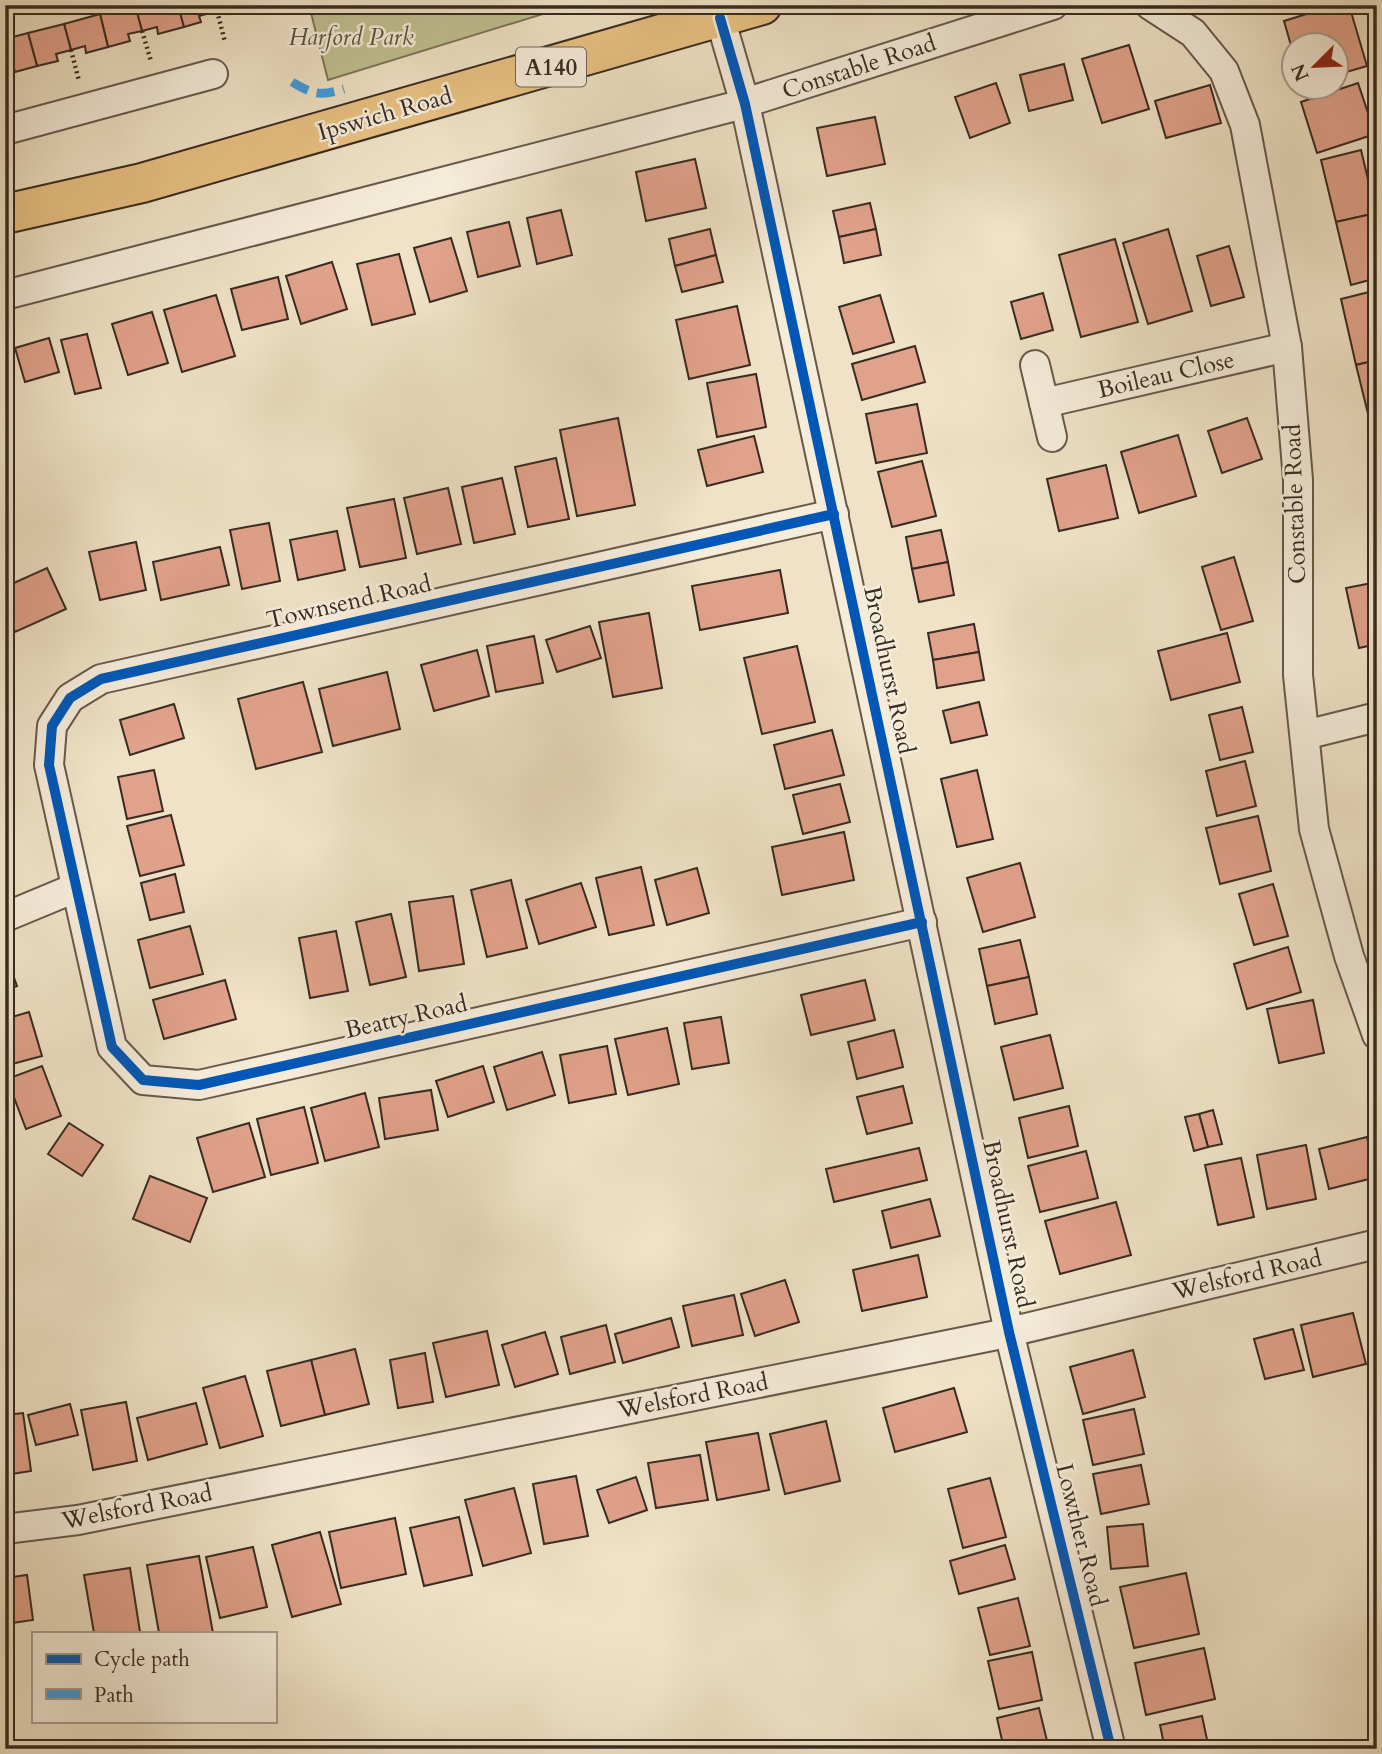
<svg xmlns="http://www.w3.org/2000/svg" width="1382" height="1754" font-family="Cardo,serif">
	<style>
		.green { fill: #c0c191; stroke: #7c765a; stroke-width: 2 }
		.building { fill: #e1a28b; stroke: #382b22; stroke-width: 2 }
		.lines { fill: none; stroke-linecap: round; stroke-linejoin: round }
		.minor-casing { stroke: #66594b; stroke-width: 32 }
		.trunk-casing { stroke: #382b22; stroke-width: 42 }
		.path { stroke: #382b22; stroke-width: 4.5; stroke-dasharray: 2 3.5; stroke-linecap: butt }
		.minor { stroke: #f5ecda; stroke-width: 28 }
		.trunk { stroke: #e8c183; stroke-width: 38 }
		.quiet { stroke: #3e9ce0; stroke-width: 9; stroke-dasharray: 18 9; stroke-linecap: butt }
		.cycleway-casing { stroke: #f5ecda; stroke-width: 15 }
		.cycleway { stroke: #0057b8; stroke-width: 10 }
		.labels { text-anchor: middle; dominant-baseline: central; stroke-width: 5; stroke-linejoin: round; paint-order: stroke }
		.shield { fill: #f5ecda; stroke: #716559; stroke-width: 2 }
		.shield-label { font-size: 23px; font-weight: bold; fill: #382b22 }
		.park-label { font-size: 24px; font-style: italic; fill: #5a503e; stroke: #f5ecda }
		.street-label { font-size: 24px; fill: #382b22; stroke: #f5ecda }
	</style>
	<rect width="100%" height="100%" fill="#efe2c6"/>
	<filter id="stains"><feTurbulence type="fractalNoise" baseFrequency=".00286" numOctaves="4"/><feColorMatrix values="0 0 0 0 .2 0 0 0 0 .09 0 0 0 0 .02 0 0 0 .5 -.17"/></filter>
	<radialGradient id="worn" r=".72"><stop offset=".6" stop-color="#630" stop-opacity="0"/><stop offset="1" stop-color="#630" stop-opacity=".3"/></radialGradient>
	<polygon class="green" points="309,5 572,5 328,80"/>
	<g class="building">
		<polygon points="135,5 178,5 184,27 158,34 157,27 142,31"/>
		<polygon points="135,5 142,31 128,34 130,41 108,47 100,14"/>
		<polygon points="178,5 215,5 217,11 199,16 201,22 184,27"/>
		<polygon points="215,5 253,5 254,8 230,14 229,8 217,11"/>
		<polygon points="1336,5 1349,5 1367,66 1336,75 1336,46 1294,46 1294,56 1284,21"/>
		<polygon points="100,14 108,47 86,53 85,46 71,50 64,24"/>
		<polygon points="64,24 71,50 56,54 58,61 37,66 28,33"/>
		<polygon points="28,33 37,66 15,72 13,65 5,67 5,39"/>
		<polygon points="1129,45 1149,109 1102,123 1082,59"/>
		<polygon points="1064,64 1073,100 1029,111 1020,75"/>
		<polygon points="996,83 1010,123 970,138 955,97"/>
		<polygon points="1358,83 1375,134 1317,153 1301,102"/>
		<polygon points="1210,85 1221,123 1166,138 1155,101"/>
		<polygon points="875,117 885,164 827,176 817,128"/>
		<polygon points="1361,150 1376,213 1336,222 1321,160"/>
		<polygon points="695,159 706,208 646,221 636,172"/>
		<polygon points="870,203 876,229 839,237 833,211"/>
		<polygon points="561,210 572,255 537,264 527,218"/>
		<polygon points="1376,213 1377,278 1351,285 1336,222"/>
		<polygon points="509,222 520,266 478,277 467,232"/>
		<polygon points="710,229 716,255 675,266 669,239"/>
		<polygon points="876,229 881,255 844,263 839,237"/>
		<polygon points="1168,229 1192,311 1148,324 1123,243"/>
		<polygon points="451,238 467,291 430,302 414,248"/>
		<polygon points="1115,239 1138,322 1081,337 1059,255"/>
		<polygon points="1229,246 1244,297 1211,306 1197,256"/>
		<polygon points="399,254 415,314 372,325 357,264"/>
		<polygon points="716,255 723,282 682,292 675,266"/>
		<polygon points="332,262 347,309 301,324 286,276"/>
		<polygon points="278,277 288,319 242,330 231,289"/>
		<polygon points="1377,290 1377,360 1356,365 1341,299"/>
		<polygon points="1043,293 1053,330 1021,339 1011,302"/>
		<polygon points="216,295 235,356 182,372 164,310"/>
		<polygon points="880,295 894,342 853,354 839,307"/>
		<polygon points="737,306 750,365 689,379 676,320"/>
		<polygon points="152,312 168,363 128,375 112,324"/>
		<polygon points="87,334 101,388 75,394 61,340"/>
		<polygon points="49,338 59,372 25,382 15,348"/>
		<polygon points="915,346 925,382 862,400 852,364"/>
		<polygon points="1377,360 1377,429 1372,430 1356,365"/>
		<polygon points="756,374 766,427 717,437 707,383"/>
		<polygon points="917,404 927,453 876,463 866,414"/>
		<polygon points="618,418 635,505 577,516 560,430"/>
		<polygon points="1247,418 1262,459 1222,473 1208,431"/>
		<polygon points="1178,435 1196,496 1139,513 1121,452"/>
		<polygon points="754,436 763,472 707,486 698,450"/>
		<polygon points="556,458 569,519 528,527 515,467"/>
		<polygon points="922,461 936,516 892,527 878,472"/>
		<polygon points="1106,465 1118,518 1059,531 1047,479"/>
		<polygon points="502,478 515,534 474,543 462,487"/>
		<polygon points="448,488 461,544 417,554 404,498"/>
		<polygon points="394,499 406,558 360,567 347,508"/>
		<polygon points="269,523 280,581 242,589 230,530"/>
		<polygon points="941,530 948,562 912,569 906,537"/>
		<polygon points="337,531 345,570 298,580 290,540"/>
		<polygon points="136,542 146,590 100,600 89,552"/>
		<polygon points="220,547 229,585 161,600 153,562"/>
		<polygon points="1234,557 1253,621 1221,630 1202,567"/>
		<polygon points="948,562 954,595 919,602 912,569"/>
		<polygon points="47,568 66,609 15,632 5,610 5,587"/>
		<polygon points="780,570 788,613 700,630 692,586"/>
		<polygon points="1377,582 1377,644 1359,648 1346,588"/>
		<polygon points="649,613 662,688 613,697 599,622"/>
		<polygon points="974,624 979,652 933,660 928,633"/>
		<polygon points="590,626 601,658 557,672 546,640"/>
		<polygon points="1227,633 1240,682 1171,700 1158,651"/>
		<polygon points="534,636 543,683 496,692 487,646"/>
		<polygon points="797,646 815,722 762,734 744,658"/>
		<polygon points="477,650 489,696 434,711 421,665"/>
		<polygon points="979,652 984,680 937,688 933,660"/>
		<polygon points="387,672 400,729 333,746 319,689"/>
		<polygon points="303,682 322,752 256,769 238,699"/>
		<polygon points="979,702 987,735 951,743 943,711"/>
		<polygon points="174,704 184,738 130,755 120,720"/>
		<polygon points="1242,707 1253,752 1220,760 1209,715"/>
		<polygon points="832,730 844,775 785,789 774,745"/>
		<polygon points="1245,761 1256,806 1217,816 1206,771"/>
		<polygon points="154,770 163,811 127,819 118,777"/>
		<polygon points="977,770 993,839 957,847 941,779"/>
		<polygon points="840,784 850,822 803,834 793,795"/>
		<polygon points="171,815 184,865 140,876 127,826"/>
		<polygon points="1258,816 1271,871 1220,884 1206,828"/>
		<polygon points="844,832 854,880 782,895 772,847"/>
		<polygon points="1020,863 1035,917 983,932 967,878"/>
		<polygon points="641,867 654,925 609,935 596,878"/>
		<polygon points="697,868 709,913 667,925 655,880"/>
		<polygon points="175,874 184,912 150,920 141,883"/>
		<polygon points="511,880 527,948 487,957 471,890"/>
		<polygon points="581,883 596,927 539,944 526,900"/>
		<polygon points="1273,884 1288,936 1254,945 1239,894"/>
		<polygon points="453,896 464,964 419,971 409,902"/>
		<polygon points="391,914 406,977 370,985 356,922"/>
		<polygon points="190,926 203,974 150,988 138,940"/>
		<polygon points="336,931 348,991 310,998 299,938"/>
		<polygon points="1020,940 1029,977 987,986 979,949"/>
		<polygon points="1288,947 1301,992 1247,1009 1234,964"/>
		<polygon points="5,952 17,986 5,990"/>
		<polygon points="1029,977 1037,1014 995,1024 987,986"/>
		<polygon points="225,980 236,1019 164,1039 153,1000"/>
		<polygon points="865,980 875,1020 811,1035 801,995"/>
		<polygon points="1313,1000 1324,1053 1279,1063 1267,1009"/>
		<polygon points="29,1012 42,1056 5,1066 5,1019"/>
		<polygon points="721,1017 729,1063 692,1069 684,1023"/>
		<polygon points="667,1028 679,1084 628,1095 615,1039"/>
		<polygon points="894,1030 903,1067 857,1079 848,1042"/>
		<polygon points="1050,1035 1063,1088 1014,1100 1001,1047"/>
		<polygon points="607,1046 616,1094 569,1103 560,1055"/>
		<polygon points="542,1052 555,1095 507,1110 494,1067"/>
		<polygon points="42,1066 61,1116 26,1129 7,1079"/>
		<polygon points="483,1066 494,1102 448,1117 436,1081"/>
		<polygon points="903,1086 912,1123 867,1134 857,1097"/>
		<polygon points="431,1090 438,1130 385,1139 379,1098"/>
		<polygon points="365,1093 379,1147 325,1161 311,1108"/>
		<polygon points="1069,1106 1078,1146 1028,1158 1019,1118"/>
		<polygon points="304,1107 318,1163 271,1175 257,1119"/>
		<polygon points="1213,1110 1222,1144 1208,1147 1199,1114"/>
		<polygon points="1199,1114 1208,1147 1194,1151 1185,1117"/>
		<polygon points="69,1123 103,1145 82,1176 48,1154"/>
		<polygon points="249,1123 265,1177 213,1192 197,1138"/>
		<polygon points="1367,1137 1377,1177 1329,1189 1319,1149"/>
		<polygon points="1306,1145 1316,1199 1267,1209 1257,1155"/>
		<polygon points="919,1148 927,1180 834,1202 826,1169"/>
		<polygon points="1086,1151 1098,1198 1040,1212 1028,1166"/>
		<polygon points="1241,1158 1254,1217 1218,1225 1205,1165"/>
		<polygon points="150,1176 207,1198 190,1242 133,1219"/>
		<polygon points="930,1199 940,1236 891,1248 882,1211"/>
		<polygon points="1116,1202 1131,1255 1060,1274 1045,1221"/>
		<polygon points="918,1255 927,1297 862,1311 853,1270"/>
		<polygon points="785,1280 799,1322 755,1336 741,1294"/>
		<polygon points="734,1295 743,1335 692,1346 683,1306"/>
		<polygon points="1353,1313 1366,1364 1313,1377 1301,1325"/>
		<polygon points="671,1318 679,1347 623,1363 615,1334"/>
		<polygon points="606,1325 615,1362 570,1374 561,1337"/>
		<polygon points="1293,1329 1304,1370 1265,1379 1254,1339"/>
		<polygon points="487,1331 499,1385 446,1397 433,1343"/>
		<polygon points="545,1332 558,1374 515,1387 502,1345"/>
		<polygon points="355,1349 369,1404 325,1415 311,1360"/>
		<polygon points="1133,1350 1145,1397 1083,1414 1070,1367"/>
		<polygon points="425,1353 433,1402 398,1408 390,1360"/>
		<polygon points="311,1360 325,1415 281,1426 267,1371"/>
		<polygon points="245,1376 263,1436 220,1448 203,1388"/>
		<polygon points="954,1388 967,1432 895,1452 883,1408"/>
		<polygon points="126,1402 137,1461 93,1470 81,1410"/>
		<polygon points="196,1403 207,1444 148,1460 137,1418"/>
		<polygon points="70,1404 78,1435 36,1445 28,1415"/>
		<polygon points="1134,1409 1144,1454 1093,1465 1083,1420"/>
		<polygon points="23,1413 31,1471 5,1475 5,1415"/>
		<polygon points="826,1421 840,1481 785,1494 770,1434"/>
		<polygon points="758,1433 769,1490 717,1500 706,1442"/>
		<polygon points="700,1455 708,1500 656,1508 648,1463"/>
		<polygon points="1141,1465 1149,1504 1101,1514 1093,1474"/>
		<polygon points="576,1476 588,1536 544,1544 533,1484"/>
		<polygon points="636,1477 647,1510 609,1523 597,1490"/>
		<polygon points="990,1478 1006,1537 963,1548 948,1489"/>
		<polygon points="514,1488 531,1553 483,1566 465,1500"/>
		<polygon points="459,1517 472,1575 424,1586 410,1528"/>
		<polygon points="395,1518 406,1574 341,1588 329,1532"/>
		<polygon points="1143,1524 1148,1566 1111,1569 1107,1527"/>
		<polygon points="320,1532 341,1604 292,1617 272,1545"/>
		<polygon points="1005,1545 1015,1579 959,1594 950,1561"/>
		<polygon points="253,1547 267,1607 220,1618 206,1557"/>
		<polygon points="199,1556 213,1633 159,1633 147,1565"/>
		<polygon points="130,1568 140,1632 94,1633 84,1575"/>
		<polygon points="1186,1573 1199,1634 1134,1648 1120,1587"/>
		<polygon points="27,1575 33,1620 5,1624 5,1578"/>
		<polygon points="1018,1598 1030,1646 990,1655 978,1608"/>
		<polygon points="1204,1648 1215,1699 1146,1715 1135,1663"/>
		<polygon points="1032,1652 1042,1700 999,1709 988,1661"/>
		<polygon points="1039,1708 1049,1749 1004,1749 997,1718"/>
		<polygon points="1202,1716 1209,1749 1165,1749 1160,1725"/>
	</g>
	<g class="lines">
		<g class="minor-casing">
			<g id="minor">
				<polyline points="1150,5 1193,33 1224,71 1245,125 1287,347 1298,480 1298,675 1314,829 1349,956 1377,1035"/>
				<polyline points="720,18 745,104 1009,1332 1111,1749"/>
				<polyline points="5,130 213,74"/>
				<polyline points="5,295 732,107 1053,5"/>
				<polyline points="1035,365 1044,403 1287,347"/>
				<polyline points="1044,403 1052,437"/>
				<polyline points="834,514 101,679 70,698 52,726 49,765 112,1047 143,1080 199,1085 922,922"/>
				<polyline points="1305,735 1377,717"/>
				<polyline points="5,917 75,888"/>
				<polyline points="5,1529 78,1520 997,1335 1377,1244"/>
			</g>
		</g>
		<g class="trunk-casing">
			<polyline id="trunk" points="5,214 142,183 762,5"/>
		</g>
		<g class="path">
			<polyline points="217,11 225,42"/>
			<polyline points="142,31 151,61"/>
			<polyline points="71,50 79,81"/>
		</g>
		<use href="#minor" class="minor"/>
		<use href="#trunk" class="trunk"/>
		<path class="quiet" d="M292 82C314 95 320 96 344 89"/>
		<g class="cycleway-casing">
			<g id="cycleway">
				<polyline points="720,18 745,104 1009,1332 1111,1749"/>
				<polyline points="834,514 101,679 70,698 52,726 49,765 112,1047 143,1080 199,1085 922,922"/>
			</g>
		</g>
		<use href="#cycleway" class="cycleway"/>
	</g>
	<g class="labels">
		<rect class="shield" x="516" y="47.5" width="70" height="39" rx="5"/>
		<g class="shield-label">
			<text x="551" y="67">A140</text>
		</g>
		<g class="park-label">
			<text x="351" y="37">Harford Park</text>
		</g>
		<g class="street-label">
			<text transform="translate(859 67) rotate(-18)">Constable Road</text>
			<text transform="translate(385 114) rotate(-16)">Ipswich Road</text>
			<text transform="translate(1166 375) rotate(-13)">Boileau Close</text>
			<text transform="translate(1295 504) rotate(-92)">Constable Road</text>
			<text transform="translate(349 602) rotate(-13)">Townsend Road</text>
			<text transform="translate(889 670) rotate(78)">Broadhurst Road</text>
			<text transform="translate(406 1017) rotate(-13)">Beatty Road</text>
			<text transform="translate(1008 1224) rotate(78)">Broadhurst Road</text>
			<text transform="translate(1247 1275) rotate(-13)">Welsford Road</text>
			<text transform="translate(693 1396) rotate(-11)">Welsford Road</text>
			<text transform="translate(137 1507) rotate(-11)">Welsford Road</text>
			<text transform="translate(1081 1535) rotate(76)">Lowther Road</text>
		</g>
	</g>
	<rect width="1382" height="1754" fill="none" stroke="#efe2c6" stroke-width="28"/>
	<rect x="7" y="7" width="1368" height="1740" fill="none" stroke="#382b22" stroke-width="3.5"/>
	<rect x="14" y="14" width="1354" height="1726" fill="none" stroke="#382b22" stroke-width="2"/>
	<rect x="32" y="1632" width="245" height="91" fill="#f5ecda" stroke="#a99f90" stroke-width="2"/>
	<rect x="46" y="1654" width="35" height="10" fill="#0057b8" stroke="#a99f90" stroke-width="2"/>
	<text x="94" y="1666" font-size="21" fill="#382b22">Cycle path</text>
	<rect x="46" y="1689" width="35" height="10" fill="#3e9ce0" stroke="#a99f90" stroke-width="2"/>
	<text x="94" y="1702" font-size="21" fill="#382b22">Path</text>
	<g transform="translate(1315 66) rotate(246)"><circle r="33" fill="#f5ecda" stroke="#a99f90" stroke-width="2"/>
	<path d="M0-5L12 26L0 18L-12 26Z" fill="#8f2418"/>
	<text y="-10" font-size="19" font-weight="bold" text-anchor="middle" fill="#382b22">N</text>
	</g>
	<rect width="100%" height="100%" filter="url(#stains)"/>
	<rect width="100%" height="100%" fill="url(#worn)"/>
</svg>
